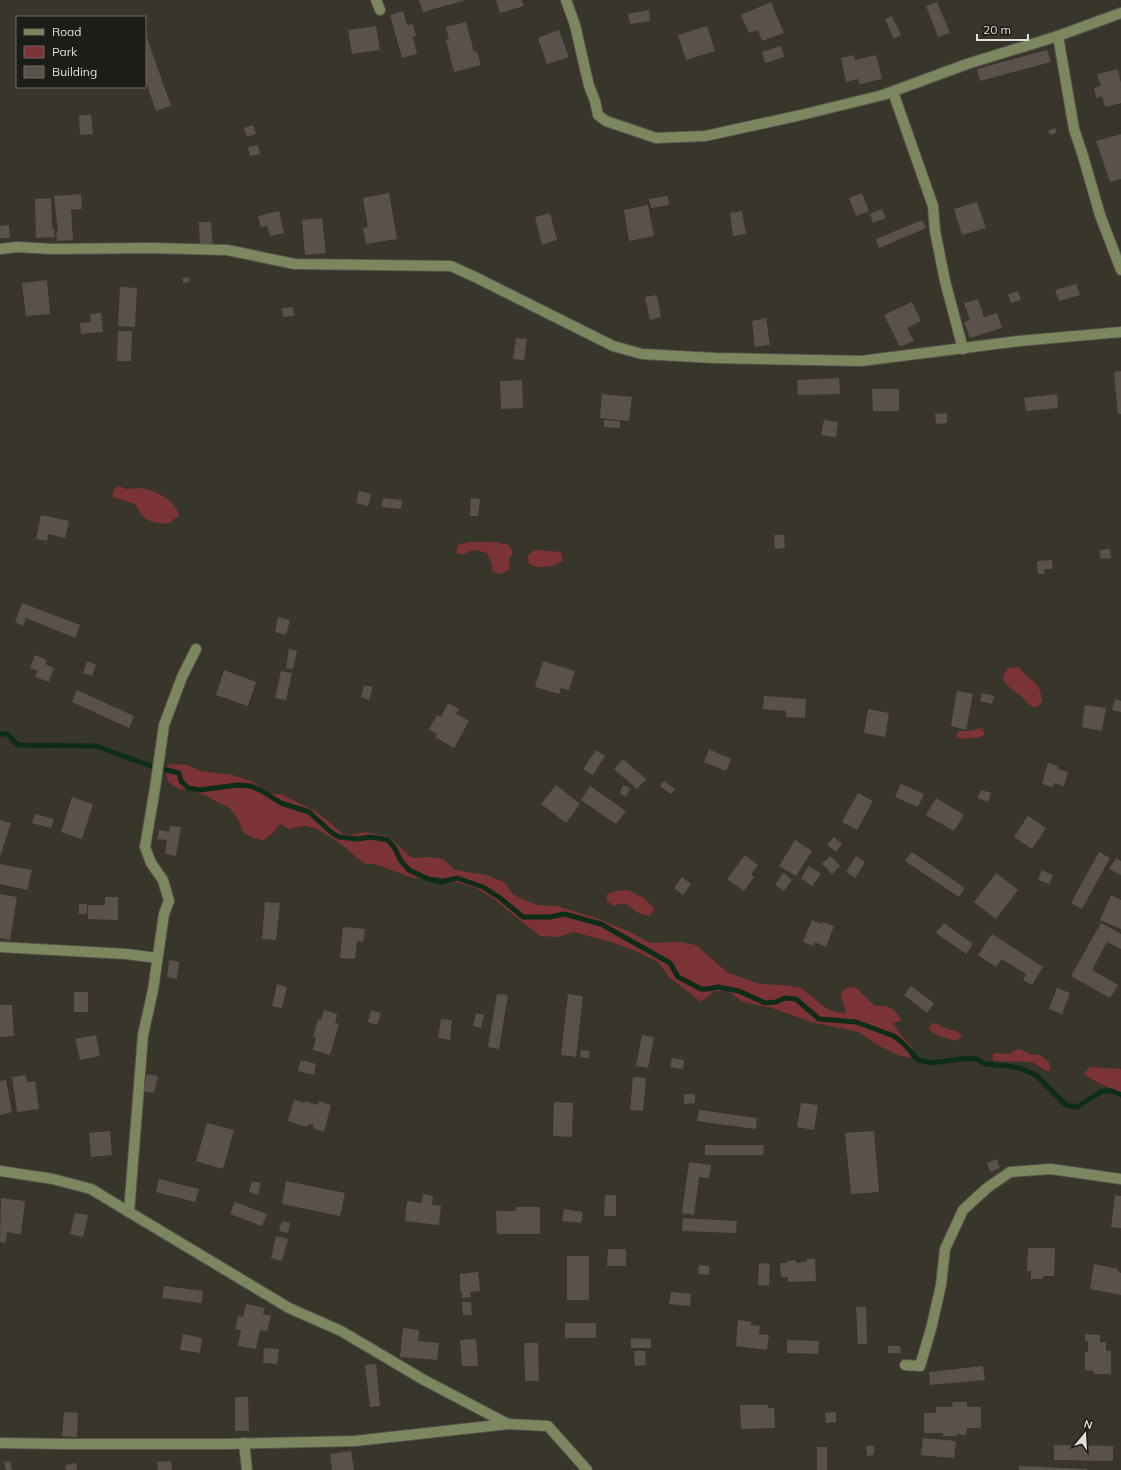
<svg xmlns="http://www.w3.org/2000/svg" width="1121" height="1470" font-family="Mulish,sans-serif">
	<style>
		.green { fill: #7c3335 }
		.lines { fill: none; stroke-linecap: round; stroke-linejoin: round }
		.stream { stroke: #0d2c19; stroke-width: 5 }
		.building { fill: #5b514b }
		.minor-casing { stroke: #56534a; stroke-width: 12 }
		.minor { stroke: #7c8760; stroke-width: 10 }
	</style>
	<rect width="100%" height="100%" fill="#38352b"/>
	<g class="green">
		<path d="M118 486C121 487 124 488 127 489 131 489 136 487 140 488 155 490 176 500 179 516L167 524C148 521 145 522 135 504L113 497V491Z"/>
		<path d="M471 542H495L509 545 513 553 509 559 510 569 501 574 492 571V565L487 553C476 550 473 548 463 555L456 552 459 544Z"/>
		<polygon points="534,550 561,552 563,561 553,566 536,567 529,564 528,556"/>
		<path d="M1019 667C1030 683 1040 679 1042 701L1038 707H1033L1030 705 1020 695 1010 688 1003 680 1004 674 1008 668Z"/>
		<polygon points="982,728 985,734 981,737 961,739 956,736 959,731 968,731"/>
		<path d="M168 764 188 765 201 771 233 775 253 782 271 794H281L318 813 343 834 351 835 365 832 389 837 412 858 428 857 443 859 455 870 486 875 504 882 513 894 520 898 538 905 557 906 596 918 630 932 650 943 679 942 696 945 728 973 760 984 782 985 801 988 826 1008 835 1012 846 1013 841 996 842 991 847 988 855 987 875 1006C888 1005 896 1008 901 1021L893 1023 900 1034 912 1047 910 1058 901 1056 881 1047 859 1032 811 1022 772 1008 743 1002 728 991H714L701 1002 669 977 658 962 631 949 611 942 573 932 559 937 540 936 491 897 476 888 437 877 413 878 375 864H366L357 858 340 843 317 829 305 826 289 829 280 824 273 833 264 840 253 838 243 832 238 819 229 807 217 802 207 796 192 791 179 789 168 782 166 770Z"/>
		<path d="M628 890 644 898 655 909 649 916C646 915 642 915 639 913 626 907 631 900 613 906L607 901V894L617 891Z"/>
		<path d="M935 1023 942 1027 959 1032 962 1037 955 1041C945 1037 937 1037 929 1029L931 1024Z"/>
		<polygon points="1019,1049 1033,1055 1040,1055 1049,1062 1050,1068 1048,1072 1032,1062 997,1061 993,1060 993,1053 1008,1054"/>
		<path d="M1090 1067 1121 1069V1092C1109 1087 1094 1082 1084 1074Z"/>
	</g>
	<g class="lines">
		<polyline class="stream" points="0,734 7,734 18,745 96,746 151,766 179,773 181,781 188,788 200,790 237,785 251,786 262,791 281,803 309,812 332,833 339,837 358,839 370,837 388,840 394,847 401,861 409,870 428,879 441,882 457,878 483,887 500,898 523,917 550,917 564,914 601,924 670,963 678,977 701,989 708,989 718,987 739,991 765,1003 776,1002 785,998 796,999 819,1019 856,1022 894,1036 904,1044 918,1060 931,1063 968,1058 977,1059 985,1064 994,1065 1009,1066 1020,1068 1036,1075 1066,1105 1077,1107 1102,1091 1112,1091 1121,1095"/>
	</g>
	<g class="building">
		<polygon points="419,0 466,0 423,12"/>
		<polygon points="496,0 522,0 524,6 500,13"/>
		<polygon points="771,2 784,33 762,41 758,30 749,33 741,15"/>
		<polygon points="937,2 950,33 938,37 926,6"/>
		<polygon points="649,10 650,21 630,24 628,14"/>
		<polygon points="403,11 407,25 413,24 416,36 413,37 417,54 402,58 390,15"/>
		<polygon points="892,16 901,35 894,39 885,19"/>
		<polygon points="466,22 474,52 477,51 481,65 454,72 446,40 449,39 446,27"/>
		<polygon points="376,26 380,50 352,54 348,30"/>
		<polygon points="707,26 715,51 686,60 678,35"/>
		<polygon points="559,30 569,57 547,64 538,38"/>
		<polygon points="147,38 171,106 156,111 145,79 145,39"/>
		<polygon points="781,46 784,57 765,63 762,52"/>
		<polygon points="1047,50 1051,62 980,81 977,69"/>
		<polygon points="854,55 855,60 876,55 882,79 860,84 858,79 846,82 841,58"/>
		<polygon points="1118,69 1121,83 1121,103 1105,107 1102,96 1096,98 1094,88 1101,86 1097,74"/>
		<polygon points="79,115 91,115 93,134 80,135"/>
		<polygon points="253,125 256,134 247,137 244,128"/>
		<polygon points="1055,128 1057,132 1051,135 1048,131"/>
		<polygon points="1121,134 1121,179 1110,182 1096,141"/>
		<polygon points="258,145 260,154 250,156 248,147"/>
		<polygon points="389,193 397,239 366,244 363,228 368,227 363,198"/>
		<polygon points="862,193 869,211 856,216 849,198"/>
		<polygon points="81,194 82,209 71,210 73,240 57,241 56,232 58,232 54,196"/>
		<polygon points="668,196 669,205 651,208 649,199"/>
		<polygon points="51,198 52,229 54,229 55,237 36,238 35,199"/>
		<polygon points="977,202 986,228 962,235 954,209"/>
		<polygon points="648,205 654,236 629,241 624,210"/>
		<polygon points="882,209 886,218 873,223 870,214"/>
		<polygon points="279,211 284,233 270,236 267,226 261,227 258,216"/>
		<polygon points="742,211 746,234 733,236 730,213"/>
		<polygon points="550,213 557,240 542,245 535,217"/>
		<polygon points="322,218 326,253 305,255 302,220"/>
		<polygon points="922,220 926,228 879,248 876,239"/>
		<polygon points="199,222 211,222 213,246 200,247"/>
		<polygon points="9,225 10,238 0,238 0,226"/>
		<polygon points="189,277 189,282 183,283 183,278"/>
		<polygon points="47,280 50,314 26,316 22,283"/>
		<polygon points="1076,284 1080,295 1059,301 1055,290"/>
		<polygon points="120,287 137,288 135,327 118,326"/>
		<polygon points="1018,291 1021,300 1011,303 1008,294"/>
		<polygon points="657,295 661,317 650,320 645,297"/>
		<polygon points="978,299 984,317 997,313 1002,328 970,338 964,322 970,320 964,303"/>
		<polygon points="912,302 921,321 907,328 914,341 900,347 884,315"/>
		<polygon points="293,307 294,316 283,317 282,308"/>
		<polygon points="101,313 103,332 81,334 80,323 91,322 90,314"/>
		<polygon points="766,318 770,345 755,347 752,321"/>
		<polygon points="118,331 132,331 131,361 117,361"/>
		<polygon points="516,338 527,339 524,360 513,359"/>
		<polygon points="1121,371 1121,414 1118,414 1114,372"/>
		<polygon points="839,378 840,394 798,395 797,380"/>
		<polygon points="522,380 523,408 501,409 500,381"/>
		<polygon points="872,389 899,389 899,411 873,411"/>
		<polygon points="602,394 632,397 629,421 600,418"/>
		<polygon points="1057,394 1058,408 1026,411 1024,398"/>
		<polygon points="947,413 947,423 936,424 935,414"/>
		<polygon points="604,420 620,421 620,428 604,427"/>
		<polygon points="824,420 838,422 836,437 821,435"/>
		<polygon points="359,491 371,494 368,506 356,503"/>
		<polygon points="383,498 402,500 401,509 382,507"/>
		<polygon points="471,498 480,499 478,516 470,516"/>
		<polygon points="41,515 69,521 65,538 48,534 47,541 36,539"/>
		<polygon points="774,535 784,535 785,548 775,549"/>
		<polygon points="1110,549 1111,558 1101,559 1099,550"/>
		<polygon points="1052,560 1053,569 1044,569 1045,574 1038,574 1037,561"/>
		<polygon points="22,603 80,625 75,638 26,618 23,626 15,622"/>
		<polygon points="278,617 290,620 286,635 275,632"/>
		<polygon points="289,649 297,651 293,669 286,668"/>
		<polygon points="35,655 47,660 45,664 54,668 49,682 35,677 38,671 30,668"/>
		<polygon points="87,661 96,665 92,676 83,673"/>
		<polygon points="543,661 575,671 569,690 561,688 559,694 535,687"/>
		<polygon points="224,670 256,682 248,706 216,695"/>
		<polygon points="281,671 292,673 286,700 275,698"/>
		<polygon points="364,685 373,687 369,700 361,697"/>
		<polygon points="77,690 134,716 129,728 72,702"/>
		<polygon points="957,691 973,694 966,730 951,726"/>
		<polygon points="982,693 994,696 992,704 980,701"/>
		<polygon points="764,696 806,699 805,718 786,717 786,711 763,709"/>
		<polygon points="1115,699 1121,701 1121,712 1112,710"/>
		<polygon points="448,703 459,709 456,714 469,721 454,748 435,737 437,734 429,729 437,715 441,717"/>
		<polygon points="1085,705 1106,708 1102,731 1082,727"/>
		<polygon points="868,709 889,713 885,737 864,733"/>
		<polygon points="709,749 731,759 726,771 704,762"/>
		<polygon points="596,750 605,756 593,775 583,769"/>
		<polygon points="623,759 646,779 637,789 614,769"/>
		<polygon points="1048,763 1058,766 1057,769 1068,772 1064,786 1054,783 1053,787 1042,784"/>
		<polygon points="664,781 675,789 671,794 660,786"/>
		<polygon points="901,784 924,794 918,807 895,797"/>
		<polygon points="556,785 580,804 566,823 541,804"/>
		<polygon points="623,785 630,788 626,797 620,793"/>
		<polygon points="590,786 626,811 616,824 581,800"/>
		<polygon points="981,790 991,793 988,802 978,798"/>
		<polygon points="858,793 873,801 857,830 842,822"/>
		<polygon points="72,797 93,804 82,839 61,832"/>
		<polygon points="936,798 964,815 954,831 926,815"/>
		<polygon points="35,814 54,819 51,828 32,823"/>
		<polygon points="1028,816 1046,828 1032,849 1014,837"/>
		<polygon points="0,820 11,823 0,857"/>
		<polygon points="170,826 181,827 176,856 165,854 167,840 157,839 159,830 169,832"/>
		<polygon points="834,837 842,844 836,852 827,845"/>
		<polygon points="795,840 812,851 796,876 779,866"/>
		<polygon points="912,852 965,888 959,897 905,861"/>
		<polygon points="1099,852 1110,858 1082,909 1071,903"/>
		<polygon points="745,855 758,865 751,874 754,877 744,891 727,879"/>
		<polygon points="830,856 840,866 832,874 822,864"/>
		<polygon points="856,856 865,862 855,878 846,872"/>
		<polygon points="1116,858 1121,861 1121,875 1109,869"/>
		<polygon points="0,864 32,870 27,890 0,884"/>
		<polygon points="809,866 821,874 812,886 801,878"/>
		<polygon points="1042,870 1053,875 1049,884 1038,880"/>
		<polygon points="783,873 792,880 784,891 775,885"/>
		<polygon points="996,873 1018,890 996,919 974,902"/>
		<polygon points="682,877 691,884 683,895 674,888"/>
		<polygon points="0,894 17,897 10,940 0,938"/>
		<polygon points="1111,895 1121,900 1121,929 1100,920"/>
		<polygon points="105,897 118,897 118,920 88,919 88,905 105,905"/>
		<polygon points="265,902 280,903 276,940 262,939"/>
		<rect x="79" y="904" width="8" height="10"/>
		<polygon points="812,920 822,924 823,922 834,926 826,947 815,942 813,946 803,942"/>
		<polygon points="944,923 973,944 966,954 936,933"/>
		<polygon points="1101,923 1121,934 1121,949 1107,942 1092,970 1118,985 1110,998 1071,976"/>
		<polygon points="343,927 365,929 363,942 357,941 355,959 340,958"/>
		<polygon points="992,934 1043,967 1032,985 1023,980 1026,974 1002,959 996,967 978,955"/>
		<polygon points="169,960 179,962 177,979 167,977"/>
		<polygon points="277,984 287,987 282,1008 272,1006"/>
		<polygon points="911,986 934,1003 927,1013 904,995"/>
		<polygon points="1057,988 1070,993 1062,1014 1049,1009"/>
		<rect x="74" y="992" width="14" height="20"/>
		<polygon points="497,994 508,995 499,1049 488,1047"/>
		<polygon points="568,994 583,996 576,1057 561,1055"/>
		<polygon points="0,1005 12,1005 14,1036 0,1037"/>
		<polygon points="324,1010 337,1014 335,1023 339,1024 330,1055 313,1050 316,1037 313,1037 318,1019 321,1020"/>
		<polygon points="371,1010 381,1013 377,1025 368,1022"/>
		<polygon points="476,1013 484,1015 481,1028 473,1026"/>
		<polygon points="441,1019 452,1020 450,1040 438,1038"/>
		<polygon points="96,1035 100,1056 80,1060 75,1039"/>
		<polygon points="642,1035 654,1037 648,1068 636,1066"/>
		<polygon points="581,1050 590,1051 589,1058 580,1057"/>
		<polygon points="672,1058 684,1060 683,1069 670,1067"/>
		<polygon points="301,1060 316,1064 314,1075 298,1071"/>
		<polygon points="147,1074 158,1076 154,1093 144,1091"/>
		<polygon points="26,1075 27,1082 35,1081 39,1109 17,1112 12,1077"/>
		<polygon points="633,1077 646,1078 643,1111 630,1110"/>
		<polygon points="6,1080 12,1112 0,1115 0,1081"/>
		<polygon points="684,1094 695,1094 695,1103 684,1104"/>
		<polygon points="294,1100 305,1103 305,1101 318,1105 319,1101 331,1105 324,1132 313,1128 314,1125 308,1124 307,1127 288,1121"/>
		<polygon points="554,1102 573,1103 572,1137 553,1136"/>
		<polygon points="801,1103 818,1105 814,1130 797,1127"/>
		<polygon points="699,1110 757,1118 756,1129 697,1121"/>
		<polygon points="207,1123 234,1130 223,1169 196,1161"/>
		<polygon points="110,1131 112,1155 91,1157 89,1133"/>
		<polygon points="874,1131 879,1192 851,1194 845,1133"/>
		<polygon points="705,1145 764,1145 763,1155 705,1155"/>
		<polygon points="997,1159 1000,1168 990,1172 987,1163"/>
		<polygon points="689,1162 711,1165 709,1178 699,1177 694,1215 682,1213"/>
		<polygon points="159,1179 199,1189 195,1202 156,1192"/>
		<polygon points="252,1181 261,1183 258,1195 249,1192"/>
		<polygon points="286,1181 345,1193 340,1216 282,1204"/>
		<polygon points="423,1194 433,1196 432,1205 441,1206 439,1225 405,1221 407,1201 422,1203"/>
		<polygon points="605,1195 616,1195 616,1216 604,1216"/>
		<polygon points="1115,1195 1121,1196 1121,1228 1111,1227"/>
		<polygon points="1,1198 25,1201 21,1234 7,1232 6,1243 0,1242"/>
		<polygon points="235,1202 267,1214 262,1226 230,1214"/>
		<polygon points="515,1207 540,1207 540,1234 497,1234 496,1211 516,1211"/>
		<polygon points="564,1209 583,1212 581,1223 562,1221"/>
		<polygon points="75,1213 88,1215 83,1237 70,1234"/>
		<polygon points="683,1218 737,1221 736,1233 682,1231"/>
		<polygon points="282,1221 290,1223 288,1233 279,1231"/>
		<polygon points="276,1236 288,1239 282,1261 271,1258"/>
		<polygon points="1028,1248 1055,1248 1054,1276 1043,1276 1043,1279 1031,1279 1031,1271 1027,1271"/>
		<polygon points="608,1249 626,1249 626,1266 607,1266"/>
		<rect x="567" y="1256" width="22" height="44"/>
		<polygon points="807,1259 815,1259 816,1281 788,1282 788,1277 781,1277 780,1263 787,1263 787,1261 796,1260 796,1263 807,1262"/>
		<polygon points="759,1263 770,1264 769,1286 758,1285"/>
		<polygon points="1094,1264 1118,1269 1118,1272 1121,1273 1121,1295 1090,1289"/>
		<polygon points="699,1265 709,1266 709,1275 698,1274"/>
		<polygon points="478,1272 480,1291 470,1292 471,1297 462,1298 462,1291 460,1291 460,1274"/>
		<polygon points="164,1286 203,1291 202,1303 162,1298"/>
		<polygon points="671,1292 691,1294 690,1306 669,1304"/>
		<polygon points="462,1302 471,1302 472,1315 463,1315"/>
		<polygon points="246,1304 265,1308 263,1314 271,1316 267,1331 260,1330 256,1349 238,1346 241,1330 235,1329 238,1316 243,1317"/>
		<polygon points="856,1307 866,1307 867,1344 858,1344"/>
		<polygon points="738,1320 751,1322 751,1325 760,1326 759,1334 769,1335 767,1350 736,1346"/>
		<rect x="565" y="1323" width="31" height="15"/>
		<polygon points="403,1328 419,1330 418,1341 439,1343 437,1360 400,1357"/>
		<polygon points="183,1334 202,1338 200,1353 180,1350"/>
		<polygon points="1085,1334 1100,1335 1100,1342 1106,1342 1106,1351 1111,1351 1111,1374 1094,1374 1094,1371 1085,1370 1085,1352 1088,1352 1088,1341 1085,1341"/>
		<polygon points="631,1338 651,1339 651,1348 631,1348"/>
		<polygon points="476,1339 478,1366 462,1366 460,1340"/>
		<polygon points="787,1340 819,1341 818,1354 787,1353"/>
		<polygon points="524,1343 538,1343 539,1381 525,1381"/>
		<polygon points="888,1346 900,1346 901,1353 888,1353"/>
		<polygon points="264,1348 279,1349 277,1364 263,1363"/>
		<polygon points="634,1351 645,1351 646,1365 635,1366"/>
		<polygon points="376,1364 380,1406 370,1407 365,1365"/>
		<polygon points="983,1366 985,1380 930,1385 929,1372"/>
		<polygon points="235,1397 248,1397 249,1431 235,1431"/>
		<polygon points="952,1402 967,1402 967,1407 981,1407 981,1428 967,1428 966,1435 957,1434 957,1436 943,1436 943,1433 924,1433 924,1413 936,1413 936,1407 953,1407"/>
		<polygon points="740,1405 768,1405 768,1408 774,1408 775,1428 741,1429"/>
		<polygon points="64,1412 78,1413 77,1437 62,1436"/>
		<polygon points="836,1412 836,1422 826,1423 825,1413"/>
		<polygon points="923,1438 956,1441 954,1458 921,1455"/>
		<polygon points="1054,1445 1113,1446 1113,1461 1054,1460"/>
		<polygon points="866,1446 874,1446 874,1455 867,1456"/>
		<rect x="817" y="1447" width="10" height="23"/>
		<polygon points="351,1451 354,1470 332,1470 330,1454"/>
		<polygon points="10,1461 12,1470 6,1470 4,1462"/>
		<polygon points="171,1461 172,1470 158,1470 157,1462"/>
		<polygon points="76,1463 77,1470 66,1470 65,1465"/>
		<polygon points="1019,1466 1087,1469 1087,1470 1019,1470"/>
	</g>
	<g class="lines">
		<g class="minor-casing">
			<g id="minor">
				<polyline points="376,0 380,10"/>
				<polyline points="566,0 575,25 589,86 595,101 598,115 606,121 656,138 705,136 801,115 883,95 967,64 1058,36 1121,13"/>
				<polyline points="1058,36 1074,129 1083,156 1100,215 1121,270"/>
				<polyline points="893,92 933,206 935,231 945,281 963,349"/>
				<polyline points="0,249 17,247 53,249 151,248 227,250 295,264 451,266 475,277 613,346 642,354 715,358 861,361 1019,341 1121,332"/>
				<polyline points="196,649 182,677 164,725 155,788 145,847 151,863 163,880 169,901 164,914 153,990 143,1035 129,1212 289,1308 341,1331 424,1380 508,1424"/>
				<polyline points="0,947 126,954 157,958"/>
				<polyline points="0,1171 53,1179 91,1189 129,1212"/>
				<polyline points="905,1365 920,1366 931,1329 941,1285 945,1249 963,1210 987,1188 1010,1172 1051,1169 1121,1179"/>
				<polyline points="0,1443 65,1444 226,1444 355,1441 508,1424 548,1426 587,1470"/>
				<polyline points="244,1443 247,1470"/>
			</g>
		</g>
		<use href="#minor" class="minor"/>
	</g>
	<rect x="16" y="16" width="130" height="72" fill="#1e1c18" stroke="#6c6a65"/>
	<rect x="24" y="29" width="20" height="6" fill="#7c8760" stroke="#6c6a65"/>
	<text x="52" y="36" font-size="12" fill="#e0ded8">Road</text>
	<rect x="24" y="46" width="20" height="12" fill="#7c3335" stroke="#6c6a65"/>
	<text x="52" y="56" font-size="12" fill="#e0ded8">Park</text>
	<rect x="24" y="66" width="20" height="12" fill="#5b514b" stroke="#6c6a65"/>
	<text x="52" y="76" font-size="12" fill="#e0ded8">Building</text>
	<g transform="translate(1085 1434) rotate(18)" stroke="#1e1c18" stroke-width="3" paint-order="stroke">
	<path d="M0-3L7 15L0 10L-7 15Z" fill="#e0ded8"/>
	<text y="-6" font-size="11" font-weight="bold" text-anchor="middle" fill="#e0ded8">N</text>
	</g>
	<path d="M977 34v6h51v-6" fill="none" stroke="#e0ded8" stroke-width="2"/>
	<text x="983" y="34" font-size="12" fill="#e0ded8" stroke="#1e1c18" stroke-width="3" paint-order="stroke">20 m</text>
</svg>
